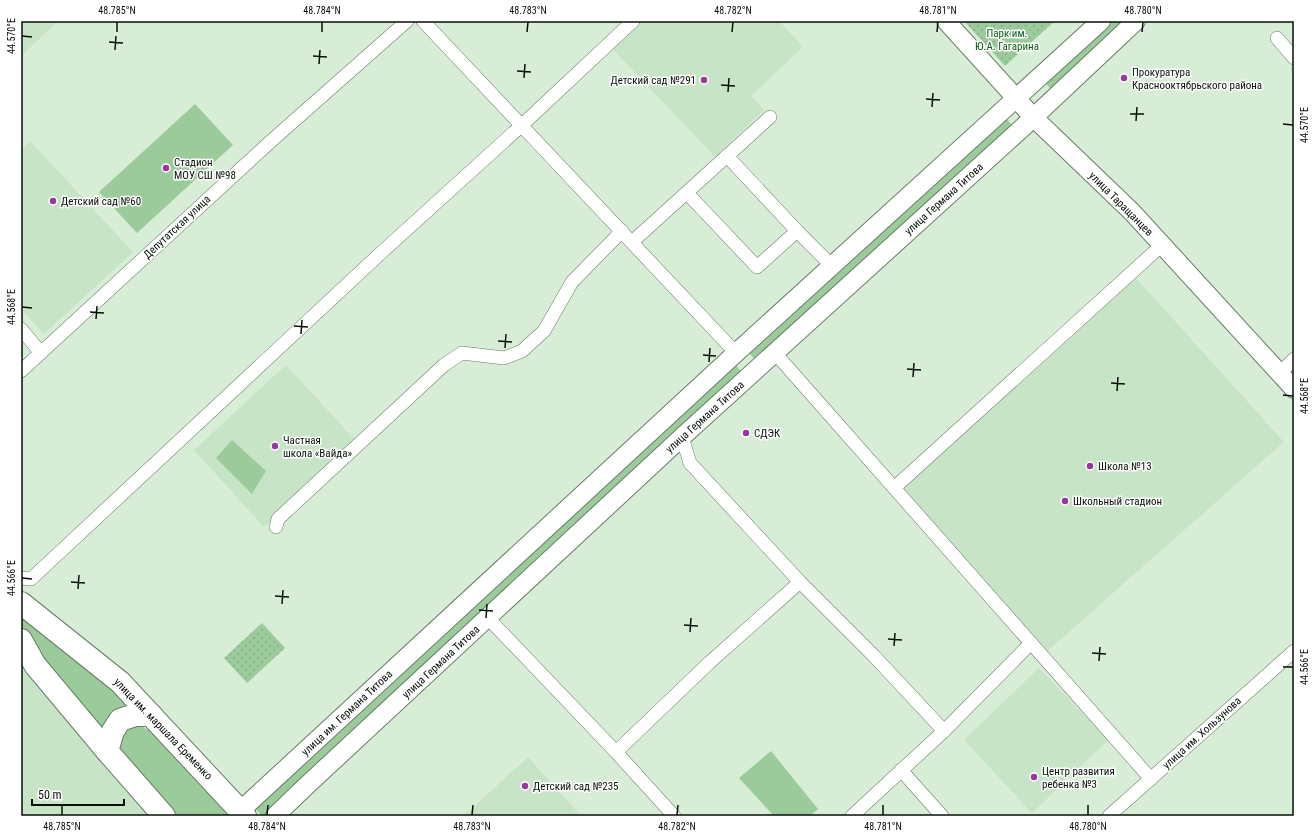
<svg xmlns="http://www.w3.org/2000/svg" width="1315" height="837" font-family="'Roboto Condensed',sans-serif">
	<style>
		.built { fill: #c8e4c7 }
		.grass { fill: #9ccb9b }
		.park { fill: url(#park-dots) }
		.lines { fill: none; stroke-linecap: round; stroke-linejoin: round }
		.street-casing { stroke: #697c68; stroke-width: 14 }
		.secondary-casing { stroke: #697c68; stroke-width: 20 }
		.highway-casing { stroke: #697c68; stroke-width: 24 }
		.street { stroke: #fff; stroke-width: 13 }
		.secondary { stroke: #fff; stroke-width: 18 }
		.highway { stroke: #fff; stroke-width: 22 }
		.ticks { fill: none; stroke: #080f08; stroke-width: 1.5 }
		.poi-dot { fill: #97379f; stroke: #fff; stroke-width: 1.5 }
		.labels { text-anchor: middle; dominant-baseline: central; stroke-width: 3; stroke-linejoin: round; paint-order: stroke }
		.park-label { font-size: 11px; fill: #085b14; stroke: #fff }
		.poi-label { font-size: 11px; fill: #080f08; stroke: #fff; text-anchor: start }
		.street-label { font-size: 11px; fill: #080f08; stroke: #fff }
		.neatline { fill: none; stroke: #080f08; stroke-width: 1.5 }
		.ticks-label { font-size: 10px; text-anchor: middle; fill: #080f08 }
	</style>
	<defs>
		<pattern id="park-dots" width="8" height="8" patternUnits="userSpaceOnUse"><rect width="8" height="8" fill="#9ccb9b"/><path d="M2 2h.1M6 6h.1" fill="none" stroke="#85ad84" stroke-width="1.8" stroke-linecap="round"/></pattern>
	</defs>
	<rect width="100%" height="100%" fill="#d7edd6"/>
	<g class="built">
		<polygon points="21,21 58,21 21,56"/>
		<polygon points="639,21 779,21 803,47 751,96 764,110 715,157 611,47"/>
		<polygon points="30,141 133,252 44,334 21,309 21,150"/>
		<polygon points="1136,278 1284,442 1044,654 895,490"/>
		<polygon points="286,365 357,442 264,527 194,450"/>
		<polygon points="21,656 152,816 21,816"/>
		<polygon points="1039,668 1108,740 1032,813 964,740"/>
		<polygon points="528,757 581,816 464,816"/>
	</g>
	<g class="grass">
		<polygon points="1112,21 1129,21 1052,91 1045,82"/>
		<polygon points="195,104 233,145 137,233 99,192"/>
		<polygon points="1007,119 1014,128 758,363 749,353"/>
		<polygon points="735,364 744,375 267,816 262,816 255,808"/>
		<polygon points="232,440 266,471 252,494 216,458"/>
		<polygon points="21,614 127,703 132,708 100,732 61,682 21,626"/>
		<polygon points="139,725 150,731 230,816 178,816 121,752 119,740 125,730"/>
		<polygon points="771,751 818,809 810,816 774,816 739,778"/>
	</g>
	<g class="park">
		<polygon points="964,21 1055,21 1005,66"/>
		<polygon points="262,623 285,648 247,683 224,658"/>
	</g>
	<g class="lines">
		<g class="street-casing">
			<g id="street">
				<polyline points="423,21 736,353"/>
				<polyline points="1277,38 1294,58"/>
				<polyline points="687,193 757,267 797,231 727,156"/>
				<polyline points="797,231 832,266"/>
				<polyline points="632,242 770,117"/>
				<polyline points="21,329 41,353"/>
				<polyline points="775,353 1151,779"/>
				<polyline points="21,371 270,142 407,21"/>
				<polyline points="1280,373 1294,359"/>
				<polyline points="682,437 690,463 800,582 874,656 944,731"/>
				<polyline points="894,488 1162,245"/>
				<polyline points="276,527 278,519 444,365 462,353 504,358 522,351 544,331 572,282 622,231"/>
				<polyline points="21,578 31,579 383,251 522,125 633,21"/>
				<polyline points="488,618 616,752 674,816"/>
				<polyline points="616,752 710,662 800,582"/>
				<polyline points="901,770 942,816"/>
				<polyline points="852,816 944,731 1031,643"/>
				<polyline points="1109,816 1294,651"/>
			</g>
		</g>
		<g class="secondary-casing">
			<g id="secondary">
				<polyline points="946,21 1033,117 1132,212 1294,389"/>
				<polyline points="240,811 736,353 1101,21"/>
				<polyline points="275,816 304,788 682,437 1020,130 1136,21"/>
			</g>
		</g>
		<g class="highway-casing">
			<g id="highway">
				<polyline points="21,603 120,682 245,816"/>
				<polyline points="21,640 35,665 107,751 164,816"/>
				<polyline points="107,751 113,731 120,720 135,715 151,715"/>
			</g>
		</g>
		<use href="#street" class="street"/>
		<use href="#secondary" class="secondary"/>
		<use href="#highway" class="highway"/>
	</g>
	<path class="ticks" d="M117 32V22M322 32V22M527 32 528 22M732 32 733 22M937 32 938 22M1142 32 1143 22M22 36 32 37M109 42 123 43M115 50 116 36M313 56 327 57M319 64 320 50M517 71 531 72M524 78 525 64M721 85 735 86M728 92 729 78M926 99 940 100M932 107 933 93M1130 114H1144M1136 121 1137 107M1283 124 1293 125M22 307 32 308M90 312 104 313M96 319 97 306M294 326 308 327M301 334 302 320M498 341 512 342M505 348 506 334M703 355 716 356M709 362 710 348M907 369 921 370M913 377 914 363M1111 383 1125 384M1117 391 1118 377M1283 395 1293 396M22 578 32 579M71 582 85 583M78 589 79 575M275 596 289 597M282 604 283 590M479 610 493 611M486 618 487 604M684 625 698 626M690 632 691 618M888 639 902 640M894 646 895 633M1092 653 1106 654M1099 661 1100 647M1283 667H1293M62 815V805M267 815 268 805M472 815 473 805M677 815 678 805M883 815V805M1088 815V805"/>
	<g class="poi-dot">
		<circle cx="1124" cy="78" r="4"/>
		<circle cx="704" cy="80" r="4"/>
		<circle cx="166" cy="168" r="4"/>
		<circle cx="53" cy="201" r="4"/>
		<circle cx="746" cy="433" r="4"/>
		<circle cx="275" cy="446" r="4"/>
		<circle cx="1090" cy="466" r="4"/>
		<circle cx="1065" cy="501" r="4"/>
		<circle cx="1034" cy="777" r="4"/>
		<circle cx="525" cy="786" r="4"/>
	</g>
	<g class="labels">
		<g class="park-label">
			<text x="1007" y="33">Парк им.<tspan x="1007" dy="13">Ю.А. Гагарина</tspan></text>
		</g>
		<g class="poi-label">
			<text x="1132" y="72">Прокуратура<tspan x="1132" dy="13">Краснооктябрьского района</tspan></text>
			<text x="696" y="80" text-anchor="end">Детский сад №291</text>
			<text x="174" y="162">Стадион<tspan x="174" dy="13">МОУ СШ №98</tspan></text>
			<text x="61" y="201">Детский сад №60</text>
			<text x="754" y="433">СДЭК</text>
			<text x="283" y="440">Частная<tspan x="283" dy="13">школа «Вайда»</tspan></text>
			<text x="1098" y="466">Школа №13</text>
			<text x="1073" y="501">Школьный стадион</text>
			<text x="1042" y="771">Центр развития<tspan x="1042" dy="13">ребенка №3</tspan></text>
			<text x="533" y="786">Детский сад №235</text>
		</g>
		<g class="street-label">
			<text transform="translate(944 199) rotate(-42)">улица Германа Титова</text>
			<text transform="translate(1121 204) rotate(45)">улица Таращанцев</text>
			<text transform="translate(177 227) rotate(-43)">Депутатская улица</text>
			<text transform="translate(705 417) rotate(-42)">улица Германа Титова</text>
			<text transform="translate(441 662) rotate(-43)">улица Германа Титова</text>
			<text transform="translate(347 713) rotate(-43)">улица им. Германа Титова</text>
			<text transform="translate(163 729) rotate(46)">улица им. маршала Еременко</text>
			<text transform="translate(1202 733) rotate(-42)">улица им. Хользунова</text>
		</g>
	</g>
	<rect width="1315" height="837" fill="none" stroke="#ffffff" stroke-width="44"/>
	<path d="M32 799v6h92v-6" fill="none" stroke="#080f08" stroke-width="2"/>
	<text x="38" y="799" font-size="12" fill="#080f08" stroke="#ffffff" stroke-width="3" paint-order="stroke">50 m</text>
	<rect x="22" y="22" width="1271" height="793" class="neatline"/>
	<g class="ticks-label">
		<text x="117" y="14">48.785°N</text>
		<text x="322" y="14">48.784°N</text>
		<text x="528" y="14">48.783°N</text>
		<text x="733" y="14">48.782°N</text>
		<text x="938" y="14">48.781°N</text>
		<text x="1143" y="14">48.780°N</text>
		<text transform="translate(11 36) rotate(-90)" y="4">44.570°E</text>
		<text transform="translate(1304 125) rotate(-90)" y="4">44.570°E</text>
		<text transform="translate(11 307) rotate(-90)" y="4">44.568°E</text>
		<text transform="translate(1304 396) rotate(-90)" y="4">44.568°E</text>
		<text transform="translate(11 578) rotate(-90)" y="4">44.566°E</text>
		<text transform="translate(1304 667) rotate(-90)" y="4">44.566°E</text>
		<text x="62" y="830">48.785°N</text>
		<text x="267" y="830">48.784°N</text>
		<text x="472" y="830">48.783°N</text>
		<text x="677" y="830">48.782°N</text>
		<text x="883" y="830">48.781°N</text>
		<text x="1088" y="830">48.780°N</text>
	</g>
</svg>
